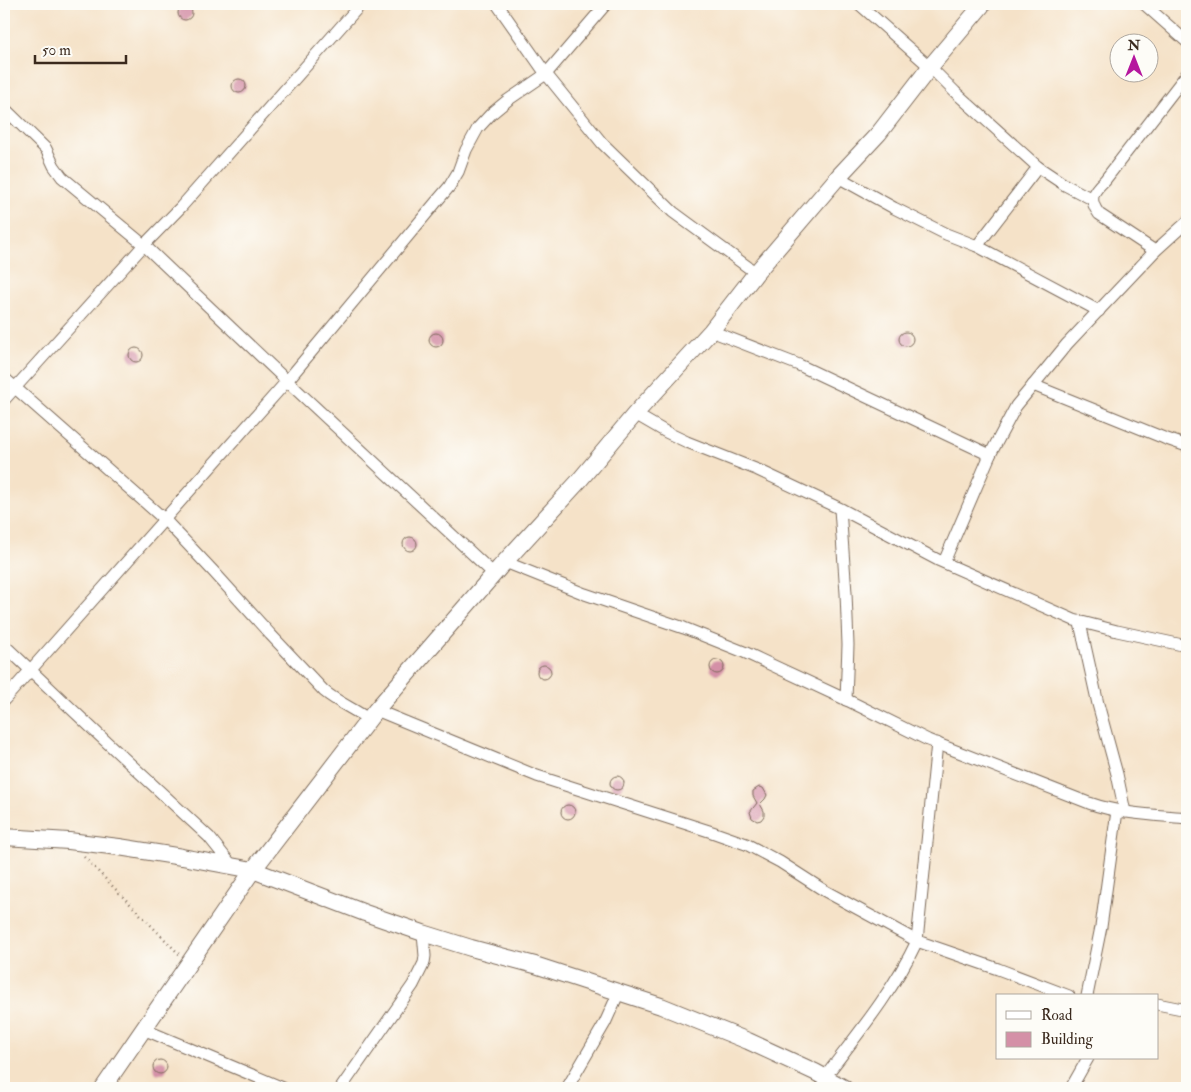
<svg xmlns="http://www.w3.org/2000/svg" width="1191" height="1092" font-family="'IM FELL Double Pica',serif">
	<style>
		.building { fill: #d490a7 }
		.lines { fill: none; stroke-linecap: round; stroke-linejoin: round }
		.street-casing { stroke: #7c6a5a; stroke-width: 13 }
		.secondary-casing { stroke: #7c6a5a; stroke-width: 18 }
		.path { stroke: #7c6a5a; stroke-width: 2.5; stroke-dasharray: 1 4; stroke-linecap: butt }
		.street { stroke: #fff; stroke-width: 11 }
		.secondary { stroke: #fff; stroke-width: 16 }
	</style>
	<rect width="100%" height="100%" fill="#fdfcf7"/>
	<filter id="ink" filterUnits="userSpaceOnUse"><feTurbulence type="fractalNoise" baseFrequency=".02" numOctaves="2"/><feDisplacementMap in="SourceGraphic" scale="10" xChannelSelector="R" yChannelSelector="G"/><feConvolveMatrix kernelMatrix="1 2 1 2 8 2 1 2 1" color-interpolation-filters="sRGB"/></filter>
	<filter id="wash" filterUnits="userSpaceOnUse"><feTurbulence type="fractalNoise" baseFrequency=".0096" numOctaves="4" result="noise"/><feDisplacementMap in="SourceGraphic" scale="20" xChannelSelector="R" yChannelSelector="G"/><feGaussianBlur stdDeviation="1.12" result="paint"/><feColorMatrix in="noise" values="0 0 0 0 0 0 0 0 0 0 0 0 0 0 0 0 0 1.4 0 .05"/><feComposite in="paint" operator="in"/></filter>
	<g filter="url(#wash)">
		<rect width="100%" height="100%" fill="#f5e2c8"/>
		<g id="blocks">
			<g class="building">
				<circle cx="185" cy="13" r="7"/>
				<circle cx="239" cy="86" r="7"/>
				<circle cx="906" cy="339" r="7"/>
				<circle cx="436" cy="340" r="7"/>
				<circle cx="136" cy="355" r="7"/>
				<circle cx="410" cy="544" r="7"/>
				<circle cx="717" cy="667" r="7"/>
				<circle cx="544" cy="672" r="7"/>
				<circle cx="617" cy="783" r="7"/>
				<polygon points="759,787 763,788 767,795 765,799 760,804 764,811 764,816 761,820 757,821 752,818 750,812 757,803 753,796 753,791"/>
				<circle cx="568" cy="812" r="7"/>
				<circle cx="160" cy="1067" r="7"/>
			</g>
		</g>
	</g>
	<g filter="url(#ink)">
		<use href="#blocks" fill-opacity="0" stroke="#7c6a5a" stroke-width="1"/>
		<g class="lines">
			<g class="street-casing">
				<g id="street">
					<polyline points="497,4 546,74 602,143 673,212 756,273"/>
					<polyline points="859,4 930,67 955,92 1038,167 1065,185 1092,199"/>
					<polyline points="1144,4 1187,42"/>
					<polyline points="4,108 46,149 54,166 62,177 144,245 287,381 494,574"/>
					<polyline points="838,177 894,208 946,234 977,246 1099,311"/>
					<polyline points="977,246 1038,167"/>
					<path d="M1155 251 1099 214C1088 199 1092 192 1105 180L1187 74"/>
					<polyline points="711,331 799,365 990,455"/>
					<path d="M4 378 164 519 213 571 270 634 324 691C337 702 354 709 368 719"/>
					<polyline points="1033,385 1164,438 1187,446"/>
					<polyline points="4,400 144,245 181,207 361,4"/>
					<polyline points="635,414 666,432 687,442 758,470 843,510 938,560 1074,620 1117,631 1187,646"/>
					<polyline points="840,509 846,593 848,645 846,700"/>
					<path d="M505 562 585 594 684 628 744 652 849 701 928 740 1089 803C1120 814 1154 815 1187 818"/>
					<polyline points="944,562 990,455 1016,406 1067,344 1155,251 1187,222"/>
					<polyline points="1080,623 1098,704 1117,774 1125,812"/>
					<polyline points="4,645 99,735 209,837 233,867"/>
					<polyline points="4,700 287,381 437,201 449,187 458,172 466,150 478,128 491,114 508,100 546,74 606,4"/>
					<polyline points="376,710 537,776 712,832 746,844 780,862 825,891 917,941 998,969 1069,996"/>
					<polyline points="1087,996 1101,927 1117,811"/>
					<polyline points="1157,1004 1187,1010"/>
					<polyline points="143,1029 283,1088"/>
					<path d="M825 1077C857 1035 894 990 917 941L937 743"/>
					<polyline points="341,1088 413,985 424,963 425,956 423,933"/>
					<polyline points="567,1088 605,1023 619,992"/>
					<polyline points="1071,1088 1088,1058"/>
				</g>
			</g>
			<g class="secondary-casing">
				<g id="secondary">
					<polyline points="4,837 69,841 119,847 182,857 253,870 365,913 423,933 471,948 535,965 661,1006 748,1041 815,1072 844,1088"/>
					<polyline points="103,1088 253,870 376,710 500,567 578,482 635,414 711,331 756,273 838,177 879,133 930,67 983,4"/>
				</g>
			</g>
			<polyline class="path" points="84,857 180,955"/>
			<use href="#street" class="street"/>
			<use href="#secondary" class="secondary"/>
		</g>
	</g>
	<rect width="1191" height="1092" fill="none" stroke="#fdfcf7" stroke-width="20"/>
	<rect x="996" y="994" width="162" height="65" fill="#fdfcf7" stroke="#afa8a0"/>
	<rect x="1006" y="1011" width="25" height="8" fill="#ffffff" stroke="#afa8a0"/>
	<text x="1041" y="1020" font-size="15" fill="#3b2a1e">Road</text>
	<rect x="1006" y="1032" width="25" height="15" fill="#d490a7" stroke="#afa8a0"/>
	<text x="1041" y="1044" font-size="15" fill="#3b2a1e">Building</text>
	<g transform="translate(1134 58)"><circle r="24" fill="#fdfcf7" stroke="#afa8a0"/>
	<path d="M0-4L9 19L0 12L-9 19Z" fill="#b5179e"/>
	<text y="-8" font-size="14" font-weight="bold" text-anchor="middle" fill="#3b2a1e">N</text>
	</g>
	<path d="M35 55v8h91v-8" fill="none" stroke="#3b2a1e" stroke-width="2.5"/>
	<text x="42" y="55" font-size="15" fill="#3b2a1e" stroke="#fdfcf7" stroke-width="4" paint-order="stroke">50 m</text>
</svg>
